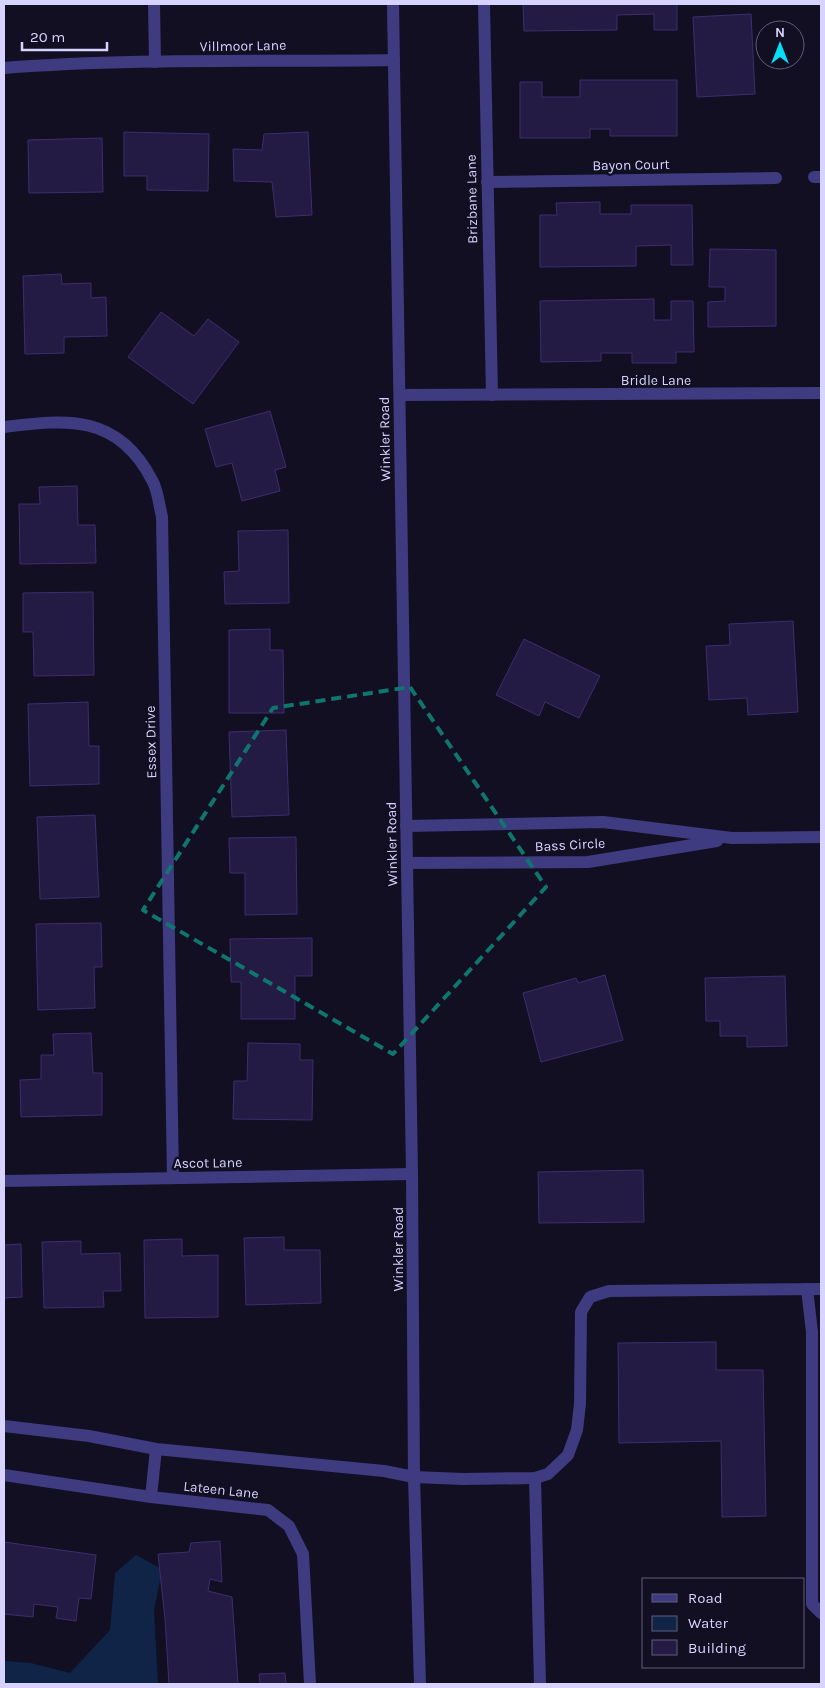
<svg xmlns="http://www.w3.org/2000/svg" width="825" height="1688" font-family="Karla,sans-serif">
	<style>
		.water { fill: #0f2447 }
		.building { fill: #241b44; stroke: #3b2e6f }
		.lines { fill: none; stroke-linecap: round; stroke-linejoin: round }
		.minor { stroke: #3e3b81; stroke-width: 12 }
		.marked { fill: none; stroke: #0f766e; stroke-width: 4; stroke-dasharray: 10 6; stroke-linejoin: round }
		.labels { text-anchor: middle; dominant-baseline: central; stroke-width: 5; stroke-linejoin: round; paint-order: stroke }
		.street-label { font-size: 14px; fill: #d7d2fe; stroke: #120f23 }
	</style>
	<rect width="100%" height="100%" fill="#120f23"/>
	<polygon class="water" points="136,1555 162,1569 154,1611 158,1684 4,1684 4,1661 31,1663 70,1673 110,1630 115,1573"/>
	<g class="building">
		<polygon points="523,4 677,4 677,30 654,30 654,14 617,15 617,30 524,31"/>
		<polygon points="751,14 755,94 697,97 693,17"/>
		<polygon points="580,80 677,80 677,136 610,136 610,129 590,129 590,138 520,138 520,82 542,82 542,97 580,97"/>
		<polygon points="124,132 209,134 208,191 147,190 147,176 124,176"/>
		<polygon points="308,132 312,215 276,217 272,182 234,181 233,149 262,150 264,134"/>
		<polygon points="102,138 103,192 29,193 28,140"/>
		<polygon points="600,202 600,214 631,214 631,205 692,205 693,265 671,265 671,245 636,246 636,266 540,267 540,215 557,215 556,203"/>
		<polygon points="710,249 776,250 776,326 708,327 708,302 725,301 725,287 709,287"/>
		<polygon points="61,274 62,284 91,283 91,298 106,297 107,336 64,337 64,353 25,354 23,276"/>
		<polygon points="654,299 654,320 671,320 671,301 693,301 694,352 676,352 676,363 632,363 632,353 601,353 601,361 541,362 540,301"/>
		<polygon points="161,312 194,336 208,319 239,342 193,404 128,357"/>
		<polygon points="270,411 286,467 275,470 280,491 242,501 232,463 216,467 205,429"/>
		<polygon points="77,486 78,525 95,525 96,563 20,564 19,504 40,504 39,487"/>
		<polygon points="288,530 289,603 225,604 224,572 239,571 238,531"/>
		<polygon points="93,592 94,675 34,676 33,632 23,632 23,593"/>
		<polygon points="793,621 798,712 748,715 747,698 709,700 706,646 730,645 729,624"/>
		<polygon points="270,629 270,650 283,650 284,713 229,713 229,630"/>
		<polygon points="524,639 600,676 579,718 545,702 539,716 496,695"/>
		<polygon points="88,702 89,746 99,746 99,784 30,786 28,704"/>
		<polygon points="286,730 289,815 232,817 229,732"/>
		<polygon points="95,815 99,897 40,899 37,817"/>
		<polygon points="296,837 297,914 245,915 245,873 230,873 229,838"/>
		<polygon points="101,923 102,967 94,967 95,1008 38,1010 36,924"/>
		<polygon points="312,938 312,976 295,976 295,1019 241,1019 241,982 231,982 230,939"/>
		<polygon points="605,975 623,1040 541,1062 523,993 576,978 578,983"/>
		<polygon points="785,976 787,1046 747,1047 747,1036 720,1036 720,1021 706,1021 705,978"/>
		<polygon points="91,1033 93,1073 102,1073 102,1115 21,1117 20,1080 41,1079 41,1055 54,1055 53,1034"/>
		<polygon points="248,1043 300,1044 300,1060 313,1060 312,1120 233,1119 234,1081 247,1081"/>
		<polygon points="643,1170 644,1222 539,1223 538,1172"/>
		<polygon points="284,1237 284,1250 320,1250 321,1303 246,1305 244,1238"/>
		<polygon points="182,1239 182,1256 218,1255 218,1317 145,1318 144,1240"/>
		<polygon points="81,1241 81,1254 120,1253 121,1291 103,1291 104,1307 44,1308 42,1242"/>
		<polygon points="21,1244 22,1297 4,1298 4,1245"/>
		<polygon points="716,1342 716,1370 763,1370 766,1516 722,1517 721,1441 619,1443 618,1343"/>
		<polygon points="220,1541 222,1582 210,1579 208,1591 232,1597 238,1684 169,1684 165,1619 158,1554 189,1552 191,1543"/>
		<polygon points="4,1542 96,1555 91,1599 79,1598 76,1621 56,1618 58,1607 34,1604 33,1617 4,1614"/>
		<polygon points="285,1673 286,1684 260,1684 259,1674"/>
	</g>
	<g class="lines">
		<g class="minor">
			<polyline points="154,4 155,62"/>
			<polyline points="393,4 412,1174 414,1477 420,1684"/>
			<polyline points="484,4 492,395"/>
			<path d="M4 68C133 58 264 62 394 60"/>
			<polyline points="814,177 821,177"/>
			<polyline points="487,182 776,178"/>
			<polyline points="400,395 821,393"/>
			<path d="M4 427C67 419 118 414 152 480 158 490 159 505 162 517L173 1178"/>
			<polyline points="406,826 603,822 732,838 821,837"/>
			<polyline points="407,863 588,862 717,841"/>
			<polyline points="4,1181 412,1174"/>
			<polyline points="807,1289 812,1332 812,1604 821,1613"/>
			<polyline points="4,1426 89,1436 156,1449 384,1471 414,1477 463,1479 535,1478 548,1474 568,1455 577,1430 580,1404 581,1312 590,1297 609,1291 821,1289"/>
			<polyline points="156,1449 151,1497 268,1510 289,1526 303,1554 310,1684"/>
			<polyline points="4,1475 151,1497"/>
			<polyline points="535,1478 540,1684"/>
		</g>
	</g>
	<path class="marked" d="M410 687 546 887 393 1054 143 910 273 708Z"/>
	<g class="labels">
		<g class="street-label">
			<text transform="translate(243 46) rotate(-1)">Villmoor Lane</text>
			<text transform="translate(631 165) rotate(-1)">Bayon Court</text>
			<text transform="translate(472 199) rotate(-91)">Brizbane Lane</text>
			<text x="656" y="380">Bridle Lane</text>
			<text transform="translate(385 439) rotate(-91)">Winkler Road</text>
			<text transform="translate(151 742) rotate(-91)">Essex Drive</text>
			<text transform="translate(392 844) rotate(-91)">Winkler Road</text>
			<text transform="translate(570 845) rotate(-3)">Bass Circle</text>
			<text transform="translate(208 1163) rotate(-1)">Ascot Lane</text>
			<text transform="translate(398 1249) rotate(-90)">Winkler Road</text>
			<text transform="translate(221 1490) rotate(6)">Lateen Lane</text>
		</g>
	</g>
	<rect width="825" height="1688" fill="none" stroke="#d7d2fe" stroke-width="10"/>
	<rect x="642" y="1578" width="162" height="90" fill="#120f23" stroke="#615d7b"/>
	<rect x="652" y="1594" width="25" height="8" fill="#3e3b81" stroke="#615d7b"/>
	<text x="688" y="1603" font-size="15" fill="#d7d2fe">Road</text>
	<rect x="652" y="1616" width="25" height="15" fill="#0f2447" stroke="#615d7b"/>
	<text x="688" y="1628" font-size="15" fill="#d7d2fe">Water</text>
	<rect x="652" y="1640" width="25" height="15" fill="#241b44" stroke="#615d7b"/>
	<text x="688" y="1653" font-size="15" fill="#d7d2fe">Building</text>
	<g transform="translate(780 45)"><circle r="24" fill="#120f23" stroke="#615d7b"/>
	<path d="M0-4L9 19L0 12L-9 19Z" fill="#06ddf6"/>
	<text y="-8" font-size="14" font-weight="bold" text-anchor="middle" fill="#d7d2fe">N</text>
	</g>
	<path d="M22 42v8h85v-8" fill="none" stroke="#d7d2fe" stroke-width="2.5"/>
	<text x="30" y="42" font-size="15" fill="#d7d2fe" stroke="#120f23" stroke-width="4" paint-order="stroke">20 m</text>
</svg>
